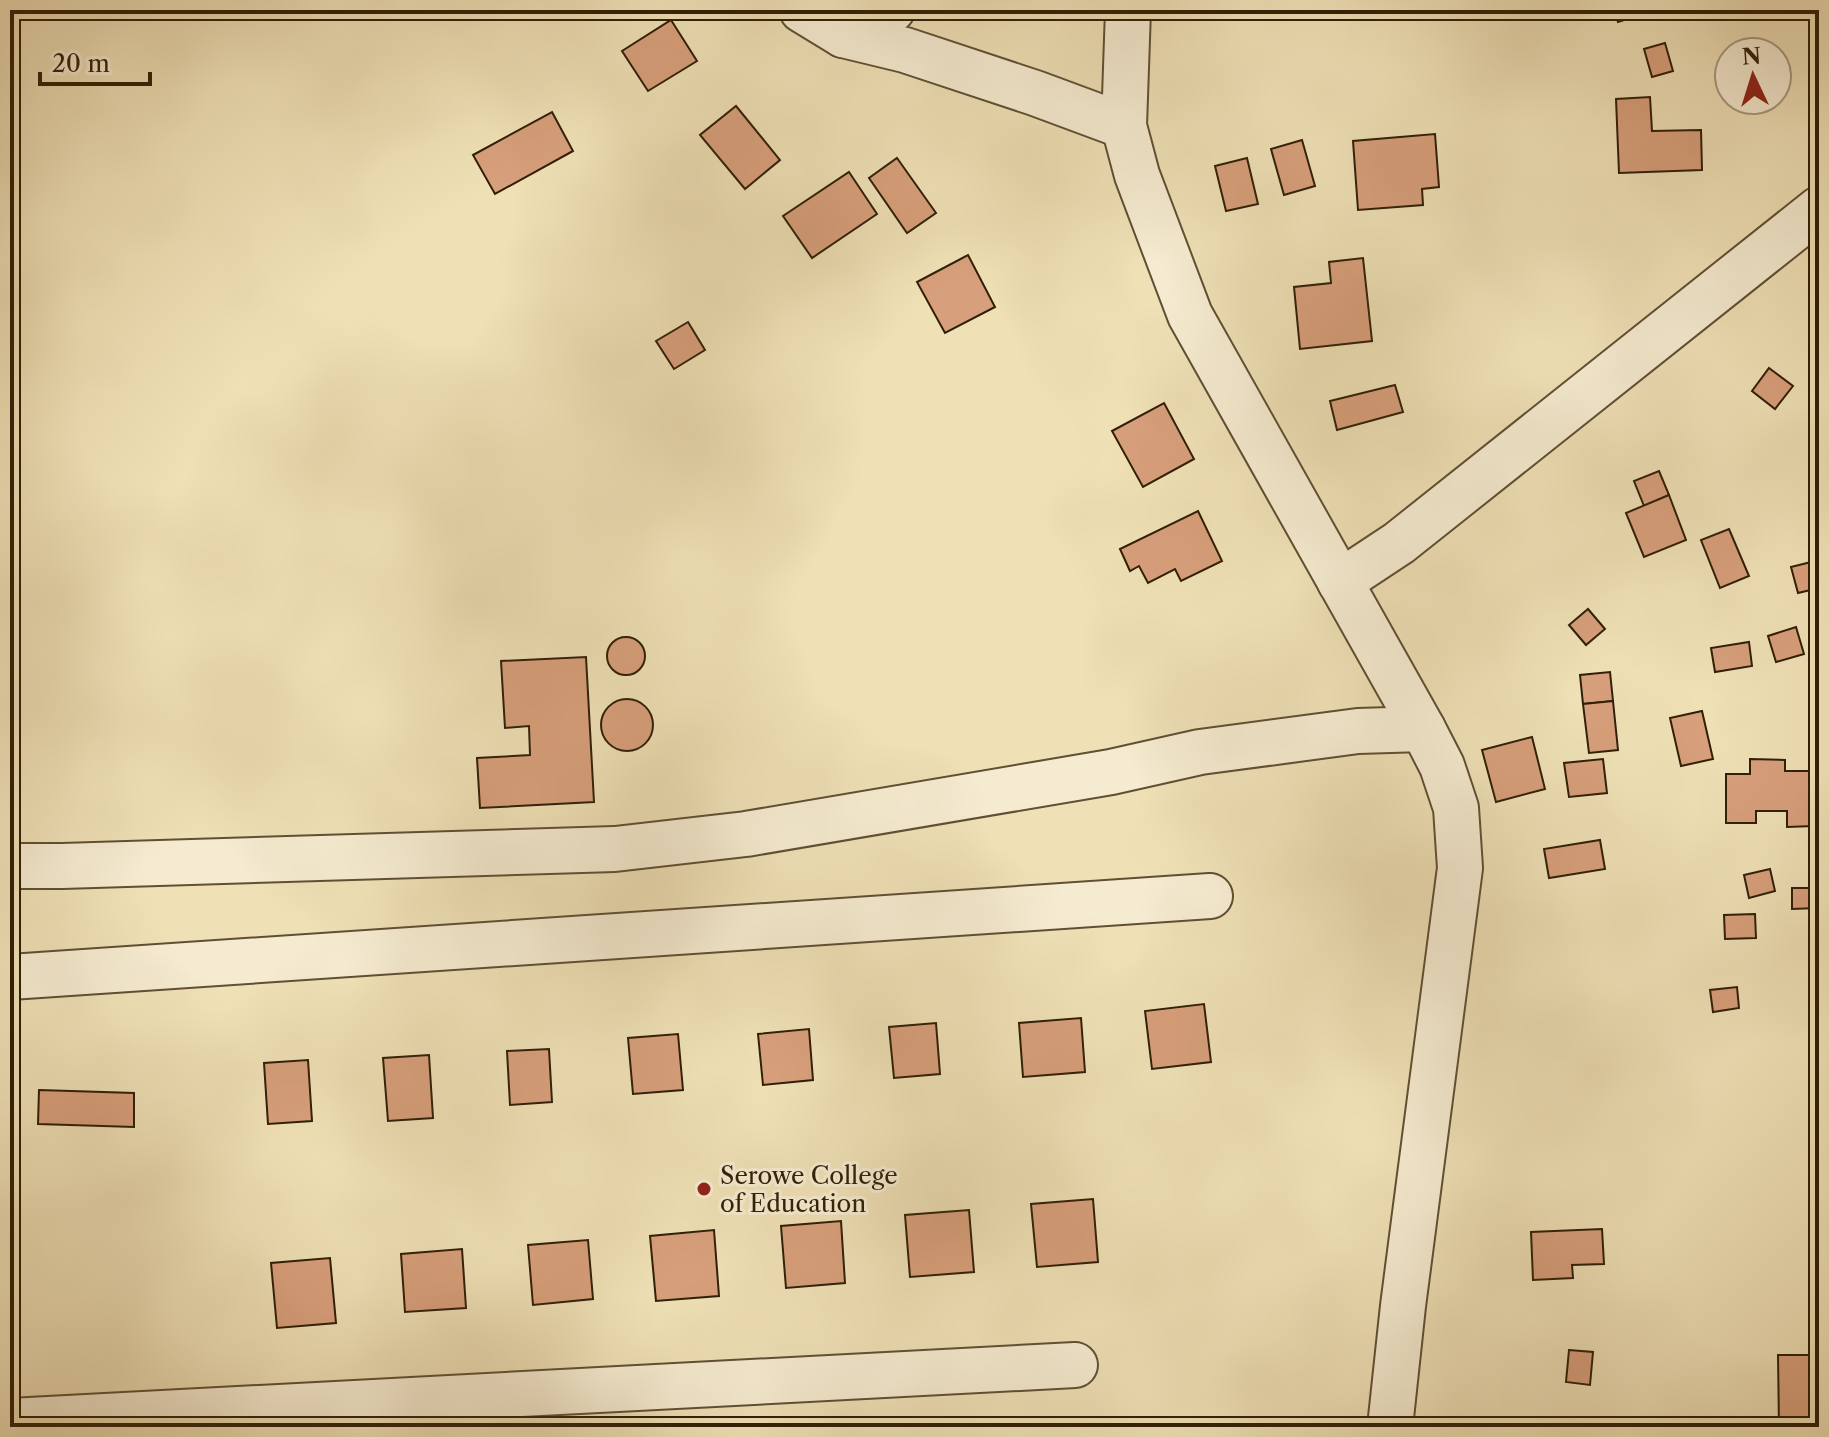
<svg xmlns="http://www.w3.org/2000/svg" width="1829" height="1437" font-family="'Libre Caslon Text',serif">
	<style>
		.building { fill: #d79f7b; stroke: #301f07; stroke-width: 2 }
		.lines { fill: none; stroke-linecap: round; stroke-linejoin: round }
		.minor-casing { stroke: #604f33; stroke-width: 48 }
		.minor { stroke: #f5ebd0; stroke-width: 44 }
		.poi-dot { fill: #8f2418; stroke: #f5ebd0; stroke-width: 3 }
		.labels { text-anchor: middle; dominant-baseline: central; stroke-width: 6; stroke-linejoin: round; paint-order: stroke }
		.poi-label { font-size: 24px; fill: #301f07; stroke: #f5ebd0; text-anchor: start }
	</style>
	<rect width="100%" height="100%" fill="#efe0b6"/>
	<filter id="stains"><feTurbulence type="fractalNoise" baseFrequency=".0025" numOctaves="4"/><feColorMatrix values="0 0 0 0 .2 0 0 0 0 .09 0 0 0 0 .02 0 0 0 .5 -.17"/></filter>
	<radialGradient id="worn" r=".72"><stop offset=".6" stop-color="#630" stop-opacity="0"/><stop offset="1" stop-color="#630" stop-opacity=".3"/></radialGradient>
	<g class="building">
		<polygon points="1614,10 1642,10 1643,14 1618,22"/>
		<polygon points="671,20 697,61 648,91 622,51"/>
		<polygon points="1665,43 1673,71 1652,77 1644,49"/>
		<polygon points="1650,97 1652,131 1701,130 1702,170 1619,173 1616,99"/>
		<polygon points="736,106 780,160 745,189 700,135"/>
		<polygon points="552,112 573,151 495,194 473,155"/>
		<polygon points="1435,134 1439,187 1422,189 1423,205 1358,210 1353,141"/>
		<polygon points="1302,140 1315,186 1284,195 1271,149"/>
		<polygon points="897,158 936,213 907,233 869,178"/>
		<polygon points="1247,158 1258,204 1226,211 1215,166"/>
		<polygon points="849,172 877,214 812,258 783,216"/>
		<polygon points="968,255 995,307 945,333 917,282"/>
		<polygon points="1363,258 1372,341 1300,349 1294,287 1331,283 1329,262"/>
		<polygon points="688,322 705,350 674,369 656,341"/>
		<polygon points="1769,368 1793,386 1775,409 1752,391"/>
		<polygon points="1395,385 1403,412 1337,430 1330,401"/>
		<polygon points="1164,403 1194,459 1143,487 1112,431"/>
		<polygon points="1659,471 1669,495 1644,506 1634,481"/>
		<polygon points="1669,495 1686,540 1644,557 1626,513"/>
		<polygon points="1198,511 1222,561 1181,581 1175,569 1148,583 1139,566 1130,571 1120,549"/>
		<polygon points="1729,529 1749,576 1720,588 1701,540"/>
		<polygon points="1819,560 1819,588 1798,593 1791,567"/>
		<polygon points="1588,609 1605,629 1586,645 1569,625"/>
		<polygon points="1796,627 1804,654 1776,662 1768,636"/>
		<circle cx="626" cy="656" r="19"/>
		<polygon points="1749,642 1752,666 1715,672 1711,648"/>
		<polygon points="586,657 594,802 480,808 477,758 530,755 529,726 505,728 501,661"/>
		<polygon points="1610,672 1613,701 1583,704 1580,675"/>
		<circle cx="627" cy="725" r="26"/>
		<polygon points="1613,701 1618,750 1589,753 1583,704"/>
		<polygon points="1702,711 1713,759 1681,766 1670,718"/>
		<polygon points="1532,737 1545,789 1496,802 1482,750"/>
		<polygon points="1603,759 1607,793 1569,797 1564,763"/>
		<polygon points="1750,759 1785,760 1785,771 1814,771 1814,826 1787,827 1787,811 1756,811 1756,823 1726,823 1726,774 1750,774"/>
		<polygon points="1600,840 1605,869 1549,878 1544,849"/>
		<polygon points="1770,869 1775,891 1749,898 1744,875"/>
		<polygon points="1792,888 1817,888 1818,908 1792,909"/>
		<polygon points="1755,914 1756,938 1725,939 1724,915"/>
		<polygon points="1737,987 1739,1008 1713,1012 1710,990"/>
		<polygon points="1204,1004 1211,1062 1152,1069 1145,1011"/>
		<polygon points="1081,1018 1085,1072 1023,1077 1019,1023"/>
		<polygon points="936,1023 940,1074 894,1078 889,1027"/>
		<polygon points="809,1029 813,1080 763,1085 758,1034"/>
		<polygon points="678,1034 683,1090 633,1094 628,1038"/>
		<polygon points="549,1049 552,1102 510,1105 507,1051"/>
		<polygon points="429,1055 433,1118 388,1121 383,1058"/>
		<polygon points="308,1060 312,1121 268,1124 264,1063"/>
		<polygon points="39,1090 134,1093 134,1127 38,1124"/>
		<polygon points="1093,1199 1098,1262 1037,1267 1031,1204"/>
		<polygon points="969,1210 974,1272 910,1277 905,1215"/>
		<polygon points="841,1221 845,1283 786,1288 781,1226"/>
		<polygon points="1602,1229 1604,1264 1572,1265 1573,1278 1533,1280 1531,1232"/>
		<polygon points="714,1230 719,1296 656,1301 650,1236"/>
		<polygon points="588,1240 593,1299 533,1305 528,1245"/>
		<polygon points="462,1249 466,1308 405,1312 401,1254"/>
		<polygon points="330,1258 336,1323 277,1328 271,1263"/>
		<polygon points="1569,1350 1593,1352 1590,1385 1566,1382"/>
		<polygon points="1778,1355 1810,1355 1810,1372 1819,1372 1819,1427 1779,1427"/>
	</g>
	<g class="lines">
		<g class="minor-casing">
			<g id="minor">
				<polyline points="802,10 843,35 905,50 1035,93 1124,126"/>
				<polyline points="1128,10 1124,126 1137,175 1190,315 1423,729 1442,766 1456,808 1460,868 1403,1306 1390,1427"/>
				<polyline points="843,35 892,10"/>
				<polyline points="1340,582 1399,543 1819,209"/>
				<polyline points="10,866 62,866 615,849 746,834 1111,772 1200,752 1358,731 1423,729"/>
				<polyline points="10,977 1210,896"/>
				<polyline points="10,1421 1075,1365"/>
			</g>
		</g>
		<use href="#minor" class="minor"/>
	</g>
	<circle class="poi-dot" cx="704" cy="1189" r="8"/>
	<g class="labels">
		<g class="poi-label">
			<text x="720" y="1175">Serowe College<tspan x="720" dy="28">of Education</tspan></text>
		</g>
	</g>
	<rect width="1829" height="1437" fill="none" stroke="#efe0b6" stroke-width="40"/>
	<rect x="12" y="12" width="1805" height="1413" fill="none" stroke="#301f07" stroke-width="4"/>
	<rect x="20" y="20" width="1789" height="1397" fill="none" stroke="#301f07" stroke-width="2"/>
	<g transform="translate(1753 76) rotate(356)"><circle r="38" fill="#f5ebd0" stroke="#a69980" stroke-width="2"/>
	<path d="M0-6L14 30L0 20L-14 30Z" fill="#8f2418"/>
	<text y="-12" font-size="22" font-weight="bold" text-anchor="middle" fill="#301f07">N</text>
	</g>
	<path d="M40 72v12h110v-12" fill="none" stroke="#301f07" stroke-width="4"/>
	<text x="52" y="72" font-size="24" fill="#301f07" stroke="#f5ebd0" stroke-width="6" paint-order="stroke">20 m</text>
	<rect width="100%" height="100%" filter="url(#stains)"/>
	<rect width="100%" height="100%" fill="url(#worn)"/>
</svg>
